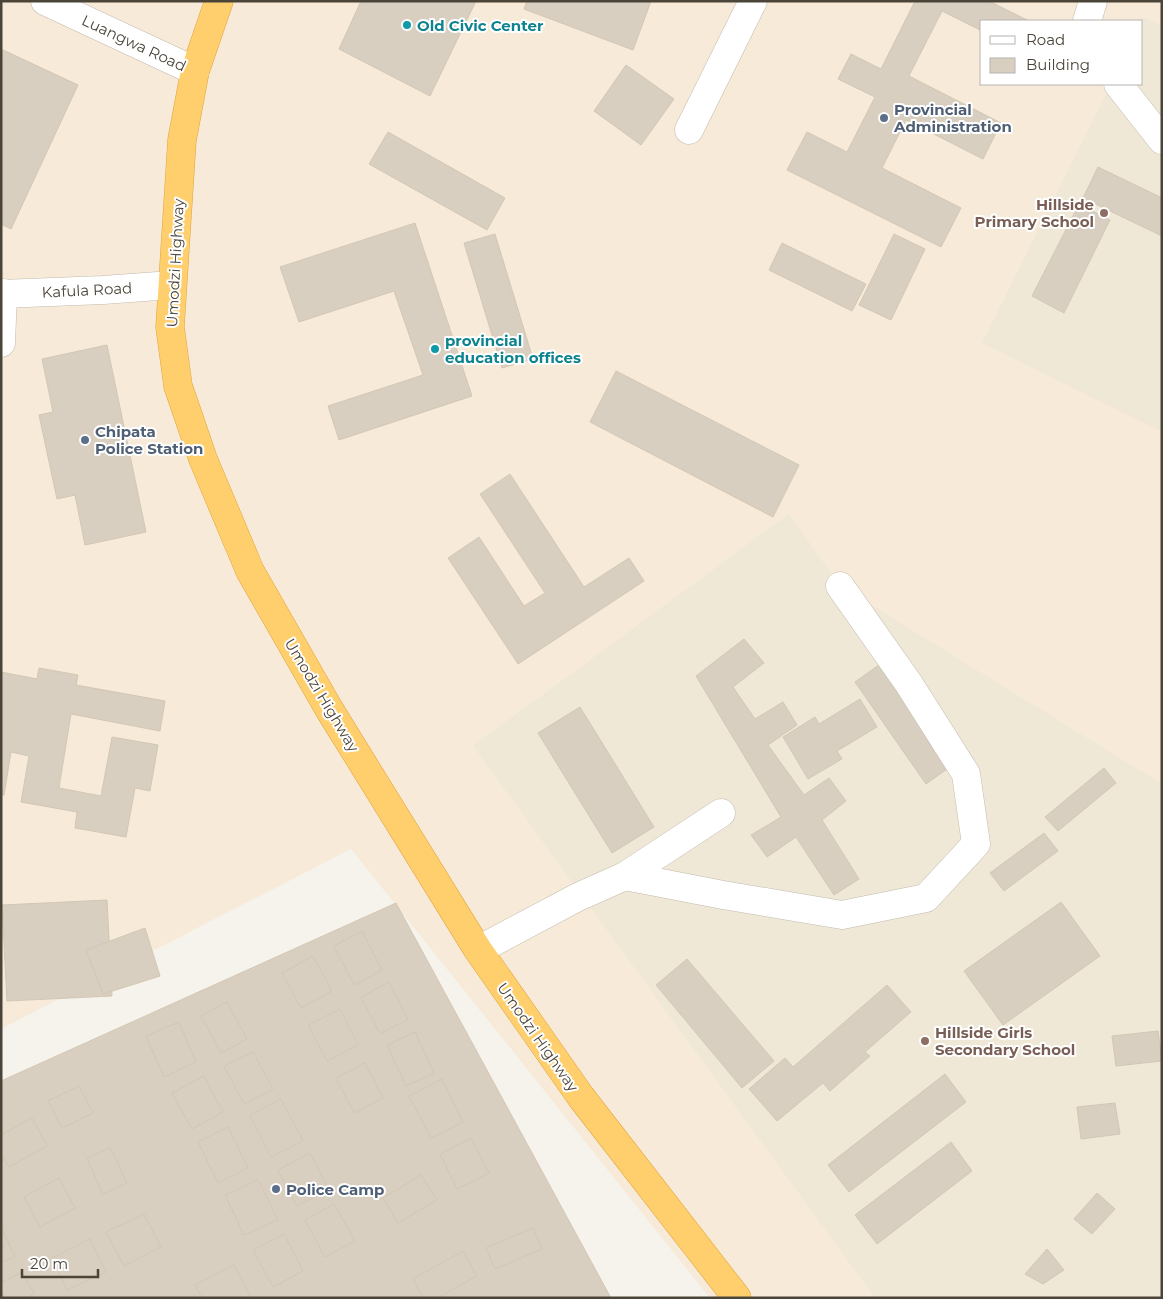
<svg xmlns="http://www.w3.org/2000/svg" width="1163" height="1299" font-family="Montserrat,sans-serif">
	<style>
		.commercial { fill: #f7ead8; fill-rule: evenodd }
		.education { fill: #efe8d6 }
		.building { fill: #d8cfc1; stroke: #d3c7b4 }
		.lines { fill: none; stroke-linecap: round; stroke-linejoin: round }
		.minor-casing { stroke: #c2bbae; stroke-width: 29 }
		.highway-casing { stroke: #e0a43c; stroke-width: 29 }
		.minor { stroke: #fff; stroke-width: 28 }
		.highway { stroke: #ffcf6e; stroke-width: 28 }
		.culture-dot { fill: #0f9aa8; stroke: #fff; stroke-width: 2 }
		.service-dot { fill: #5c6f8a; stroke: #fff; stroke-width: 2 }
		.education-dot { fill: #8d6e63; stroke: #fff; stroke-width: 2 }
		.labels { text-anchor: middle; dominant-baseline: central; stroke-width: 4; stroke-linejoin: round; paint-order: stroke }
		.culture-label { font-size: 15px; font-weight: bold; fill: #0d838f; stroke: #fff; text-anchor: start }
		.street-label { font-size: 15px; fill: #4b4439; stroke: #fff }
		.service-label { font-size: 15px; font-weight: bold; fill: #4e5e75; stroke: #fff; text-anchor: start }
		.education-label { font-size: 15px; font-weight: bold; fill: #785e54; stroke: #fff; text-anchor: end }
	</style>
	<rect width="100%" height="100%" fill="#f6f3ec"/>
	<path class="commercial" d="M1 1H1162V1298H710L351 849 1 1029ZM982 21H1142V84H982Z"/>
	<g class="education">
		<polygon points="1144,17 1162,26 1162,432 982,343 1111,84 1142,84 1142,22"/>
		<polygon points="789,514 840,586 1162,784 1162,1298 875,1298 473,746"/>
	</g>
	<g class="building">
		<polygon points="361,1 476,1 430,96 339,49"/>
		<polygon points="527,1 651,1 633,50 524,9"/>
		<polygon points="915,1 989,1 1029,21 982,21 982,31 942,11 909,76 1001,123 983,159 906,120 882,168 961,208 941,247 787,170 807,132 847,152 875,97 838,79 851,54 881,69"/>
		<polygon points="1,49 78,85 11,229 1,224"/>
		<polygon points="626,65 674,99 641,145 594,111"/>
		<polygon points="388,132 505,198 487,230 369,164"/>
		<polygon points="1098,167 1162,198 1162,236 1083,198"/>
		<polygon points="1079,204 1110,220 1064,313 1032,296"/>
		<polygon points="415,223 472,396 339,440 328,406 423,375 394,291 299,322 280,267"/>
		<polygon points="495,234 533,359 502,368 464,243"/>
		<polygon points="894,234 925,249 891,320 859,305"/>
		<polygon points="782,243 866,284 852,311 769,270"/>
		<polygon points="107,345 146,532 85,545 75,495 57,499 39,415 53,412 42,359"/>
		<polygon points="616,371 799,465 773,517 590,422"/>
		<polygon points="510,474 584,587 629,558 644,581 518,664 448,558 479,537 524,606 545,593 480,494"/>
		<polygon points="744,639 764,663 733,687 755,719 783,702 797,725 768,745 804,795 829,778 846,801 822,820 859,879 834,895 796,837 767,857 751,835 781,817 696,676"/>
		<polygon points="883,662 935,736 928,741 947,769 926,784 855,682"/>
		<polygon points="39,668 78,675 76,685 165,701 160,731 71,714 59,788 101,796 112,737 158,745 150,791 135,788 126,837 75,828 77,812 21,802 29,756 11,752 4,795 1,795 1,672 37,679"/>
		<polygon points="860,699 877,727 837,751 842,759 808,779 783,737 815,717 819,724"/>
		<polygon points="580,707 654,827 612,853 538,733"/>
		<polygon points="1104,768 1116,783 1058,831 1045,817"/>
		<polygon points="1044,833 1058,851 1004,891 990,873"/>
		<polygon points="107,900 112,996 7,1001 2,905"/>
		<polygon points="1061,902 1100,956 1003,1025 964,971"/>
		<polygon points="396,903 611,1298 1,1298 1,1081"/>
		<polygon points="145,928 160,976 103,994 86,950"/>
		<polygon points="362,931 382,970 354,985 334,946"/>
		<polygon points="313,956 332,991 301,1008 282,973"/>
		<polygon points="687,959 774,1061 742,1088 656,985"/>
		<polygon points="389,982 408,1019 380,1034 361,997"/>
		<polygon points="887,985 911,1012 865,1052 870,1056 830,1091 823,1083 777,1121 749,1089 785,1058 793,1067"/>
		<polygon points="227,1002 247,1039 221,1053 201,1016"/>
		<polygon points="340,1009 358,1045 327,1061 308,1025"/>
		<polygon points="179,1022 196,1062 164,1077 146,1036"/>
		<polygon points="1158,1031 1162,1061 1116,1066 1112,1036"/>
		<polygon points="415,1032 434,1073 406,1086 387,1045"/>
		<polygon points="253,1052 273,1089 244,1104 224,1066"/>
		<polygon points="365,1063 383,1098 354,1113 336,1078"/>
		<polygon points="945,1074 966,1102 849,1192 828,1165"/>
		<polygon points="204,1076 223,1112 192,1129 172,1093"/>
		<polygon points="442,1079 463,1122 431,1138 409,1096"/>
		<polygon points="79,1086 93,1113 62,1128 48,1101"/>
		<polygon points="281,1099 303,1141 271,1157 250,1115"/>
		<polygon points="1115,1103 1120,1134 1081,1139 1077,1107"/>
		<polygon points="32,1118 47,1146 9,1167 1,1153 1,1135"/>
		<polygon points="228,1127 248,1168 218,1183 198,1142"/>
		<polygon points="471,1138 489,1173 457,1189 440,1154"/>
		<polygon points="951,1142 972,1171 877,1244 855,1215"/>
		<polygon points="110,1147 127,1183 103,1194 87,1159"/>
		<polygon points="310,1153 329,1190 297,1206 278,1170"/>
		<polygon points="421,1175 437,1200 398,1223 383,1198"/>
		<polygon points="59,1178 75,1208 40,1227 24,1197"/>
		<polygon points="258,1180 278,1220 244,1235 225,1195"/>
		<polygon points="1097,1193 1115,1209 1092,1234 1074,1219"/>
		<polygon points="334,1204 355,1241 325,1257 305,1220"/>
		<polygon points="144,1214 161,1247 124,1266 106,1232"/>
		<polygon points="1,1227 15,1257 1,1262"/>
		<polygon points="533,1228 542,1249 495,1269 486,1248"/>
		<polygon points="284,1234 303,1271 273,1287 253,1250"/>
		<polygon points="90,1239 106,1272 67,1290 52,1258"/>
		<polygon points="1047,1249 1064,1270 1043,1284 1025,1274"/>
		<polygon points="463,1251 477,1276 437,1298 423,1298 413,1279"/>
		<polygon points="234,1265 251,1298 202,1298 195,1285"/>
		<polygon points="22,1272 34,1294 26,1298 5,1298 1,1291 1,1283"/>
	</g>
	<g class="lines">
		<g class="minor-casing">
			<g id="minor">
				<polyline points="45,1 195,71"/>
				<polyline points="1087,21 1093,1"/>
				<polyline points="1118,84 1162,140"/>
				<polyline points="689,130 753,1"/>
				<polyline points="1,294 103,290 172,285"/>
				<polyline points="1,343 3,293"/>
				<polyline points="625,876 721,813"/>
				<polyline points="478,950 578,897 625,876 723,895 842,915 926,898 976,844 966,774 909,684 840,586"/>
			</g>
		</g>
		<g class="highway-casing">
			<polyline id="highway" points="219,1 195,71 182,140 170,327 178,386 203,459 250,571 329,709 478,950 581,1097 737,1298"/>
		</g>
		<use href="#minor" class="minor"/>
		<use href="#highway" class="highway"/>
	</g>
	<g class="culture-dot">
		<circle cx="407" cy="25" r="5"/>
		<circle cx="435" cy="349" r="5"/>
	</g>
	<g class="service-dot">
		<circle cx="884" cy="118" r="5"/>
		<circle cx="85" cy="440" r="5"/>
		<circle cx="276" cy="1189" r="5"/>
	</g>
	<g class="education-dot">
		<circle cx="1104" cy="213" r="5"/>
		<circle cx="925" cy="1041" r="5"/>
	</g>
	<g class="labels">
		<g class="culture-label">
			<text x="417" y="25">Old Civic Center</text>
			<text x="445" y="340">provincial<tspan x="445" dy="17">education offices</tspan></text>
		</g>
		<g class="street-label">
			<text transform="translate(134 43) rotate(25)">Luangwa Road</text>
			<text transform="translate(175 263) rotate(-87)">Umodzi Highway</text>
			<text transform="translate(87 290) rotate(-3)">Kafula Road</text>
			<text transform="translate(322 695) rotate(59)">Umodzi Highway</text>
			<text transform="translate(538 1037) rotate(55)">Umodzi Highway</text>
		</g>
		<g class="service-label">
			<text x="894" y="109">Provincial<tspan x="894" dy="17">Administration</tspan></text>
			<text x="95" y="431">Chipata<tspan x="95" dy="17">Police Station</tspan></text>
			<text x="286" y="1189">Police Camp</text>
		</g>
		<g class="education-label">
			<text x="1094" y="204">Hillside<tspan x="1094" dy="17">Primary School</tspan></text>
			<text x="935" y="1032" text-anchor="start">Hillside Girls<tspan x="935" dy="17">Secondary School</tspan></text>
		</g>
	</g>
	<rect width="1163" height="1299" fill="none" stroke="#4b4439" stroke-width="5"/>
	<rect x="980" y="20" width="162" height="65" fill="#ffffff" stroke="#b7b4b0"/>
	<rect x="990" y="36" width="25" height="8" fill="#ffffff" stroke="#b7b4b0"/>
	<text x="1026" y="45" font-size="15" fill="#4b4439">Road</text>
	<rect x="990" y="58" width="25" height="15" fill="#d8cfc1" stroke="#b7b4b0"/>
	<text x="1026" y="70" font-size="15" fill="#4b4439">Building</text>
	<path d="M22 1269v8h76v-8" fill="none" stroke="#4b4439" stroke-width="2.5"/>
	<text x="30" y="1269" font-size="15" fill="#4b4439" stroke="#ffffff" stroke-width="4" paint-order="stroke">20 m</text>
</svg>
